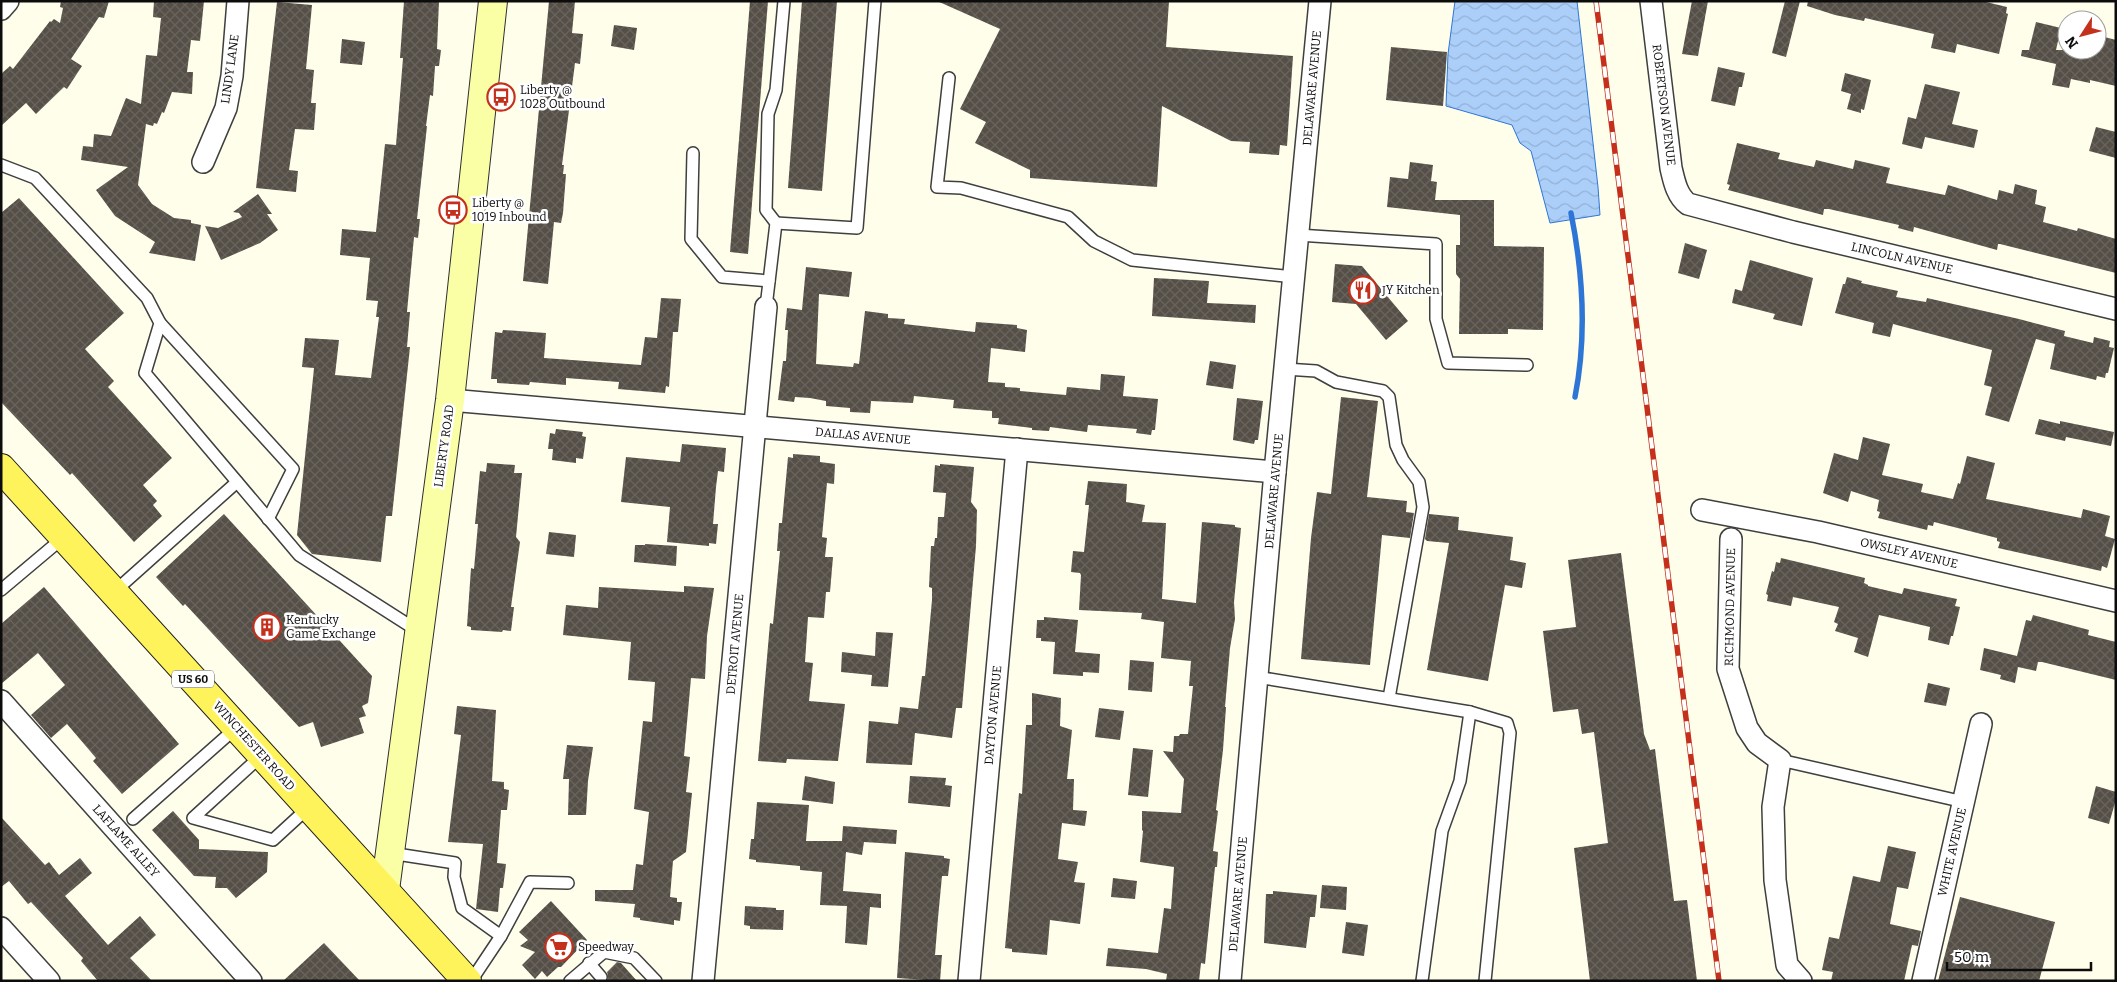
<svg xmlns="http://www.w3.org/2000/svg" width="2117" height="982" font-family="Bitter,serif">
	<style>
		.water { fill: url(#water-waves); stroke: #2e76d6 }
		.lines { fill: none; stroke-linecap: round; stroke-linejoin: round }
		.stream { stroke: #2e76d6; stroke-width: 5.5 }
		.building { fill: url(#building-cross-hatch) }
		.lane-casing { stroke: #3f3f3f; stroke-width: 14 }
		.street-casing { stroke: #3f3f3f; stroke-width: 24 }
		.secondary-casing { stroke: #2e2e2e; stroke-width: 30 }
		.primary-casing { stroke: #1d1d1d; stroke-width: 30 }
		.lane { stroke: #fff; stroke-width: 11 }
		.street { stroke: #fff; stroke-width: 21 }
		.secondary { stroke: #faffa6; stroke-width: 28 }
		.primary { stroke: #fff35b; stroke-width: 28 }
		.rail-casing { stroke: #c4301c; stroke-width: 5.5 }
		.rail { stroke: #fff; stroke-width: 4; stroke-dasharray: 11; stroke-linecap: butt }
		.labels { text-anchor: middle; dominant-baseline: central; stroke-width: 5; stroke-linejoin: round; paint-order: stroke }
		.shield { fill: #fff; stroke: #555; stroke-width: 1 }
		.shield-label { font-size: 11px; font-weight: bold; fill: #0c0c0c }
		.street-label { font-size: 12px; fill: #0c0c0c; stroke: #fff }
		.poi-label { font-size: 12px; fill: #0c0c0c; stroke: #fff; text-anchor: start }
	</style>
	<defs>
		<pattern id="water-waves" width="16" height="10" patternUnits="userSpaceOnUse" patternTransform="scale(1.25)"><rect width="16" height="10" fill="#accffa"/><path d="M0 5q4-4 8 0t8 0" fill="none" stroke="#93b1d5"/></pattern>
		<pattern id="building-cross-hatch" width="8" height="8" patternUnits="userSpaceOnUse" patternTransform="scale(1.25)"><rect width="8" height="8" fill="#554f47"/><path d="M0 0l8 8M0 8l8-8" fill="none" stroke="#68645d"/></pattern>
	</defs>
	<rect width="100%" height="100%" fill="#fffeeb"/>
	<polygon class="water" points="1455,1 1577,1 1598,187 1600,215 1550,223 1531,151 1520,143 1512,125 1446,106 1448,54"/>
	<g class="lines">
		<path class="stream" d="M1571 213C1583 273 1587 336 1575 397"/>
	</g>
	<g class="building">
		<polygon points="61,1 109,1 104,18 99,17 71,59 82,66 67,89 64,87 36,114 26,103 1,126 1,74 10,66 13,69 50,21 51,22 54,19 60,23 63,8 60,7"/>
		<polygon points="154,1 204,1 200,41 191,40 187,72 193,72 192,94 172,92 164,113 162,112 157,124 154,123 153,126 146,124 138,185 152,204 174,218 191,220 191,223 201,225 195,261 149,253 155,242 115,216 96,190 128,167 81,160 83,146 93,147 94,134 111,136 126,98 141,104 146,55 157,56 161,18 153,17"/>
		<polygon points="404,1 439,1 437,49 441,50 439,66 435,66 433,96 430,95 426,126 427,126 417,219 420,219 418,238 414,237 407,312 410,312 407,347 410,347 392,516 386,516 381,562 312,554 297,535 314,368 302,367 305,338 339,340 335,375 371,378 379,317 376,317 378,301 366,300 370,258 340,255 342,229 376,232 385,144 396,145 403,58 400,58"/>
		<polygon points="549,1 575,1 572,33 583,34 580,64 575,63 562,165 564,165 563,174 566,174 563,213 561,223 554,222 548,284 523,281"/>
		<polygon points="750,1 768,1 748,254 730,252"/>
		<polygon points="802,1 837,1 822,191 788,188"/>
		<polygon points="937,1 1169,1 1166,47 1293,56 1287,146 1280,145 1279,155 1249,153 1250,142 1231,141 1162,106 1157,187 1030,178 1030,170 975,143 986,122 960,109 1000,29"/>
		<polygon points="1692,1 1708,1 1698,56 1682,54"/>
		<polygon points="1785,1 1800,1 1786,57 1772,53"/>
		<polygon points="1808,1 1982,1 2007,7 2006,13 2008,14 1999,54 1957,44 1955,53 1931,48 1934,34 1865,18 1864,21 1835,15 1807,6"/>
		<polygon points="277,2 312,5 306,69 314,70 311,103 316,103 314,130 295,129 289,170 298,171 296,192 256,188"/>
		<polygon points="2036,22 2061,28 2056,50 2097,50 2097,35 2116,40 2116,86 2090,80 2090,83 2071,79 2069,88 2052,85 2056,64 2021,56 2022,50 2029,50"/>
		<polygon points="614,25 637,28 634,50 611,46"/>
		<polygon points="342,39 365,42 362,65 340,63"/>
		<polygon points="1391,47 1447,52 1443,106 1386,100"/>
		<polygon points="1718,67 1745,73 1742,87 1739,87 1735,106 1711,101"/>
		<polygon points="1845,73 1871,80 1864,110 1861,109 1861,113 1847,109 1851,94 1841,91"/>
		<polygon points="1925,84 1960,92 1952,124 1978,130 1974,148 1925,137 1922,149 1902,144 1908,117 1916,119"/>
		<polygon points="2096,127 2116,132 2116,158 2089,151"/>
		<polygon points="1737,143 1780,153 1778,159 1814,167 1816,160 1853,169 1855,160 1890,168 1886,183 1945,195 1948,185 1997,200 1999,190 2013,194 2015,184 2037,190 2035,204 2046,207 2043,222 2077,231 2078,228 2116,239 2116,273 2000,244 1998,244 1997,250 1914,227 1913,232 1898,228 1899,225 1829,209 1824,209 1823,215 1728,190 1730,185 1727,184"/>
		<polygon points="1410,162 1433,165 1431,181 1437,182 1435,200 1494,200 1494,246 1544,247 1543,330 1508,329 1508,334 1459,334 1460,279 1456,274 1456,245 1460,245 1460,215 1387,207 1390,177 1408,179"/>
		<polygon points="258,194 272,214 267,214 278,230 260,243 221,260 205,226 218,228 242,217 239,213 233,212"/>
		<polygon points="19,198 124,313 85,349 114,381 108,387 172,458 143,485 157,501 153,505 162,516 134,542 72,473 70,475 1,402 1,213"/>
		<polygon points="1685,243 1707,250 1699,279 1678,273"/>
		<polygon points="1750,260 1813,278 1802,326 1773,319 1775,314 1732,303 1735,289 1742,291"/>
		<polygon points="1335,264 1362,266 1408,321 1386,340 1356,304 1332,302"/>
		<polygon points="806,267 852,272 849,297 819,294 816,364 853,367 854,363 859,364 865,311 888,314 888,318 905,319 904,324 975,332 976,322 1017,325 1017,328 1027,330 1025,352 991,348 988,382 1005,383 1005,387 1020,388 1020,391 1066,395 1067,387 1100,390 1101,374 1125,376 1123,396 1158,399 1155,430 1152,430 1151,435 1136,433 1137,429 1088,425 1087,432 1050,427 1049,431 1032,430 1032,428 998,424 999,418 992,418 992,411 953,408 954,400 914,396 913,403 871,401 870,413 850,412 850,408 826,406 826,401 810,398 795,397 794,402 778,400 783,361 786,361 788,330 785,330 787,308 802,310"/>
		<polygon points="1847,277 1862,281 1861,283 1898,291 1896,297 1926,302 1927,298 2019,319 2065,331 2064,336 2093,343 2094,337 2110,341 2109,347 2114,348 2108,373 2106,373 2105,378 2097,376 2096,380 2050,369 2055,344 2036,339 2009,422 1985,415 1992,387 1984,385 1992,350 1893,324 1890,337 1872,333 1874,323 1835,313 1843,284 1845,284"/>
		<polygon points="1154,278 1209,281 1207,303 1256,305 1255,323 1152,316"/>
		<polygon points="661,298 681,299 678,332 673,332 669,387 666,386 665,393 618,389 619,382 566,378 566,385 530,382 529,385 497,383 497,379 491,379 495,332 502,333 503,330 546,333 544,358 641,365 645,337 657,338"/>
		<polygon points="1210,361 1236,365 1233,389 1206,385"/>
		<polygon points="1341,397 1378,401 1367,497 1407,501 1406,512 1414,513 1410,538 1382,535 1370,665 1301,659 1311,538 1317,492 1331,494"/>
		<polygon points="1237,398 1263,401 1258,440 1255,440 1254,444 1233,440"/>
		<polygon points="2039,419 2060,424 2060,421 2114,432 2111,446 2066,437 2065,441 2035,434"/>
		<polygon points="556,429 583,432 582,436 586,437 583,459 576,458 576,463 552,460 553,449 548,449 550,433 555,434"/>
		<polygon points="1863,437 1890,444 1882,475 1923,484 1921,492 1953,499 1958,483 1960,484 1967,456 1995,463 1986,499 2081,518 2083,509 2110,516 2105,536 2115,539 2107,568 2102,566 2101,571 1998,548 2000,542 1997,541 1997,538 1934,522 1933,526 1928,525 1927,530 1878,518 1880,512 1877,511 1879,500 1851,491 1848,502 1823,493 1834,453 1858,460"/>
		<polygon points="682,444 726,448 724,472 718,471 716,487 713,524 718,524 716,544 709,543 709,546 667,542 670,507 621,502 626,457 680,462"/>
		<polygon points="793,454 820,456 820,462 835,464 834,484 827,483 822,537 827,538 825,557 833,557 830,592 826,592 824,618 808,617 805,662 813,663 809,701 845,704 838,761 787,759 786,763 758,761 770,623 773,624 780,551 777,551 779,523 782,523 788,457 793,458"/>
		<polygon points="487,463 515,465 514,473 522,473 516,537 520,542 511,607 514,607 511,631 503,630 502,632 471,630 471,627 467,626 471,568 474,569 478,524 475,524 480,471 486,472"/>
		<polygon points="940,464 974,467 971,502 977,510 976,546 962,708 956,708 952,738 915,733 912,765 866,763 869,721 898,724 900,707 918,709 922,676 925,676 932,600 932,588 929,587 931,546 934,546 935,538 937,538 938,517 944,517 946,493 933,492 935,465 940,466"/>
		<polygon points="1088,481 1127,484 1126,502 1145,505 1142,522 1166,523 1162,599 1196,603 1202,522 1235,525 1235,527 1241,528 1234,602 1235,619 1230,648 1225,707 1226,707 1223,750 1216,810 1218,811 1213,851 1218,852 1217,867 1215,867 1205,964 1201,963 1199,981 1166,981 1167,974 1146,969 1106,966 1108,948 1158,953 1164,908 1171,909 1174,867 1140,862 1143,831 1142,830 1142,811 1181,813 1184,779 1163,751 1173,752 1174,736 1179,736 1180,734 1188,734 1193,686 1189,686 1191,661 1161,658 1164,622 1141,619 1142,613 1079,610 1081,575 1080,573 1071,572 1073,551 1084,552 1089,505 1085,505"/>
		<polygon points="224,514 372,676 368,703 362,706 366,716 359,718 364,733 321,747 313,722 299,727 185,604 183,606 156,577"/>
		<polygon points="1429,514 1459,517 1458,530 1513,537 1510,560 1526,563 1522,588 1505,585 1488,681 1427,670 1449,543 1427,541 1425,539"/>
		<polygon points="549,532 576,535 574,557 546,554"/>
		<polygon points="645,544 677,546 676,566 634,562 635,545 645,545"/>
		<polygon points="1621,553 1644,734 1650,750 1655,749 1674,901 1687,900 1697,981 1590,981 1574,848 1608,843 1594,732 1582,734 1578,709 1553,712 1543,631 1576,627 1568,560"/>
		<polygon points="1781,558 1865,578 1864,583 1868,585 1868,586 1902,594 1904,588 1957,599 1955,606 1960,607 1953,636 1951,636 1949,645 1928,640 1930,627 1879,615 1868,657 1854,652 1858,638 1835,631 1838,624 1834,622 1839,607 1793,597 1791,606 1767,601 1768,595 1766,594 1772,571 1774,572 1776,562 1780,563"/>
		<polygon points="684,586 714,588 707,636 705,679 691,678 684,756 690,757 686,792 692,793 686,852 673,861 670,897 677,898 677,902 682,902 680,921 674,920 674,925 640,920 640,918 633,917 635,904 595,901 595,890 633,890 636,864 643,865 649,812 634,809 643,721 652,722 655,682 628,680 631,642 563,635 566,605 598,608 599,587 684,592"/>
		<polygon points="44,587 179,744 122,794 93,761 96,758 67,724 51,738 31,715 65,685 38,653 1,684 1,624"/>
		<polygon points="2033,615 2089,630 2088,635 2116,642 2116,680 2042,662 2038,662 2036,671 2018,667 2015,683 2000,679 2001,675 1980,670 1984,648 2017,656 2026,620 2031,621"/>
		<polygon points="1044,617 1078,620 1075,652 1100,654 1099,673 1083,672 1083,676 1053,674 1055,642 1041,641 1041,638 1036,638 1037,620 1044,620"/>
		<polygon points="876,632 893,633 888,687 871,686 872,675 841,672 842,652 875,656"/>
		<polygon points="1130,660 1154,662 1152,692 1128,690"/>
		<polygon points="1928,683 1950,688 1946,706 1924,702"/>
		<polygon points="1032,693 1061,698 1060,726 1072,730 1067,779 1074,779 1073,810 1087,811 1085,826 1062,823 1058,859 1078,862 1074,882 1085,883 1080,924 1050,920 1047,955 1012,952 1012,949 1005,948 1019,793 1022,794 1026,725 1032,725"/>
		<polygon points="457,706 496,710 492,781 504,782 504,789 509,790 507,810 501,810 497,863 506,864 503,888 500,888 498,912 476,909 483,844 448,842 461,735 454,734"/>
		<polygon points="1099,708 1124,711 1120,740 1095,737"/>
		<polygon points="567,745 593,747 588,781 586,815 568,815 569,779 563,779"/>
		<polygon points="1133,748 1153,750 1148,797 1128,795"/>
		<polygon points="805,776 835,782 833,804 802,800"/>
		<polygon points="910,776 946,778 945,785 952,786 950,807 908,803"/>
		<polygon points="2096,786 2116,792 2116,799 2109,824 2088,818"/>
		<polygon points="757,802 809,805 806,841 842,841 843,826 897,830 896,844 864,842 862,855 846,852 843,891 881,894 881,908 870,907 867,945 845,943 847,906 820,905 822,872 800,870 800,866 756,862 756,860 749,859 751,839 754,839"/>
		<polygon points="173,811 199,840 199,849 268,852 267,872 236,898 227,888 215,888 216,877 194,876 152,830"/>
		<polygon points="1,817 45,865 49,862 59,875 80,858 92,873 65,896 108,945 140,916 156,935 130,958 152,981 98,981 81,961 83,958 31,902 28,904 9,881 1,887"/>
		<polygon points="1888,846 1916,852 1908,889 1897,887 1890,924 1921,931 1918,946 1912,945 1904,981 1831,981 1833,972 1822,970 1829,937 1839,939 1853,876 1880,882"/>
		<polygon points="905,852 944,856 944,858 950,859 948,876 942,876 938,918 935,955 942,955 940,981 897,978"/>
		<polygon points="1113,878 1137,881 1135,899 1111,897"/>
		<polygon points="1322,885 1347,887 1346,910 1320,908"/>
		<polygon points="1273,891 1317,895 1315,917 1310,917 1306,948 1264,943 1266,894 1273,894"/>
		<polygon points="1960,897 2055,922 2039,981 1938,981"/>
		<polygon points="551,901 587,940 561,967 558,967 547,977 542,971 535,979 522,965 535,952 520,946 528,940 519,932"/>
		<polygon points="745,906 776,908 776,910 784,910 783,930 750,929 750,926 744,925"/>
		<polygon points="1346,922 1368,925 1364,956 1342,953"/>
		<polygon points="324,943 360,981 283,981"/>
		<polygon points="617,962 621,963 637,981 607,981 608,976 607,972"/>
	</g>
	<g class="lines">
		<g class="lane-casing">
			<g id="lane">
				<polyline points="949,78 937,187 961,188 1068,217 1094,241 1132,260 1294,277"/>
				<polyline points="693,153 691,239 722,277 769,281"/>
				<polyline points="1,165 35,178 147,298 160,323 145,373 299,555 418,631"/>
				<polyline points="776,223 857,228 875,1"/>
				<polyline points="1298,235 1436,244 1436,319 1448,363 1527,365"/>
				<polyline points="766,307 776,223 766,210 768,114 776,90 784,1"/>
				<polyline points="160,323 293,469 268,519"/>
				<polyline points="1285,369 1316,371 1336,382 1383,391 1389,397 1396,445 1403,460 1419,482 1423,507 1389,698"/>
				<polyline points="1,590 64,537"/>
				<polyline points="114,592 237,482"/>
				<polyline points="1257,677 1470,712 1507,723 1510,733 1485,981"/>
				<polyline points="262,755 193,818 273,840 309,807"/>
				<polyline points="1780,760 1964,802"/>
				<polyline points="133,819 237,727"/>
				<polyline points="390,853 455,863 454,877 462,908 501,936"/>
				<polyline points="589,963 601,977"/>
				<polyline points="471,981 501,936 530,882 568,883"/>
				<polyline points="570,981 604,952 634,958 656,981"/>
				<polyline points="1422,981 1442,831 1460,781 1470,712"/>
			</g>
		</g>
		<g class="street-casing">
			<g id="street">
				<path d="M1651 1 1671 168C1674 181 1677 196 1688 204L1793 232 2116 309"/>
				<polyline points="1,9 8,1"/>
				<polyline points="203,162 226,108 232,76 238,1"/>
				<polyline points="450,400 1275,472"/>
				<polyline points="1702,510 1818,532 2116,601"/>
				<polyline points="1731,539 1728,669 1747,728 1757,743 1780,760 1773,807 1775,880 1787,965 1801,981"/>
				<polyline points="1,701 251,981"/>
				<polyline points="1,928 49,981"/>
				<polyline points="703,981 766,307"/>
				<polyline points="969,981 1017,449"/>
				<polyline points="1230,981 1275,472 1320,1"/>
				<polyline points="1923,981 1981,724"/>
			</g>
		</g>
		<g class="secondary-casing">
			<polyline id="secondary" points="385,890 450,400 493,1"/>
		</g>
		<g class="primary-casing">
			<polyline id="primary" points="1,468 467,981"/>
		</g>
		<use href="#lane" class="lane"/>
		<use href="#street" class="street"/>
		<use href="#secondary" class="secondary"/>
		<use href="#primary" class="primary"/>
		<g class="rail-casing">
			<polyline id="rail" points="1596,1 1719,981"/>
		</g>
		<use href="#rail" class="rail"/>
	</g>
	<defs>
		<g id="bus-ring" transform="scale(1.4375)"><circle r="9.5" fill="#fff" stroke="#c4301c" stroke-width="1.5"/><path d="M-5-6H5V4H4V6H2V4H-2V6H-4V4H-5ZM-3.5-4V0h7V-4ZM-3.5 1.2v1.5H-2V1.2ZM2 1.2v1.5H3.5V1.2Z" fill="#c4301c"/></g>
		<g id="restaurant-ring" transform="scale(1.4375)"><circle r="9.5" fill="#fff" stroke="#c4301c" stroke-width="1.5"/><path d="M-5-6h1v4h1v-4h1v4h1v-4h1v5L-1.5 .5V6h-2V.5L-5-1ZM5-6V6H3V1.5H1.5Q1.5-4 5-6Z" fill="#c4301c"/></g>
		<g id="building-ring" transform="scale(1.4375)"><circle r="9.5" fill="#fff" stroke="#c4301c" stroke-width="1.5"/><path d="M-4-6H4V6H1V3H-1V6H-4ZM-2.5-4.3h1.7v1.8h-1.7ZM.8-4.3h1.7v1.8H.8ZM-2.5-1h1.7V.8h-1.7ZM.8-1h1.7V.8H.8Z" fill="#c4301c"/></g>
		<g id="supermarket-ring" transform="scale(1.4375)"><circle r="9.5" fill="#fff" stroke="#c4301c" stroke-width="1.5"/><path d="M-6-5.5h2.5l.6 2H6L4.5 2H-2.5L-4.4-4H-6ZM-1.5 3.2a1.3 1.3 0 1 0 .1 0ZM3 3.2a1.3 1.3 0 1 0 .1 0Z" fill="#c4301c"/></g>
	</defs>
	<g fill-rule="evenodd">
		<use href="#bus-ring" x="501" y="97"/>
		<use href="#bus-ring" x="453" y="210"/>
		<use href="#restaurant-ring" x="1363" y="290"/>
		<use href="#building-ring" x="267" y="627"/>
		<use href="#supermarket-ring" x="559" y="947"/>
	</g>
	<g class="labels">
		<rect class="shield" x="172" y="670.5" width="42" height="17" rx="4"/>
		<g class="shield-label">
			<text x="193" y="679">US 60</text>
		</g>
		<g class="street-label">
			<text transform="translate(230 69) rotate(-82)">LINDY LANE</text>
			<text transform="translate(1312 88) rotate(-85)">DELAWARE AVENUE</text>
			<text transform="translate(1664 105) rotate(83)">ROBERTSON AVENUE</text>
			<text transform="translate(1902 258) rotate(13)">LINCOLN AVENUE</text>
			<text transform="translate(863 436) rotate(5)">DALLAS AVENUE</text>
			<text transform="translate(444 446) rotate(-82)">LIBERTY ROAD</text>
			<text transform="translate(1274 491) rotate(-85)">DELAWARE AVENUE</text>
			<text transform="translate(1909 553) rotate(13)">OWSLEY AVENUE</text>
			<text transform="translate(1730 607) rotate(-89)">RICHMOND AVENUE</text>
			<text transform="translate(735 644) rotate(-85)">DETROIT AVENUE</text>
			<text transform="translate(993 715) rotate(-85)">DAYTON AVENUE</text>
			<text transform="translate(254 746) rotate(48)">WINCHESTER ROAD</text>
			<text transform="translate(126 841) rotate(48)">LAFLAME ALLEY</text>
			<text transform="translate(1952 852) rotate(-77)">WHITE AVENUE</text>
			<text transform="translate(1238 894) rotate(-85)">DELAWARE AVENUE</text>
		</g>
		<g class="poi-label">
			<text x="520" y="90">Liberty @<tspan x="520" dy="14">1028 Outbound</tspan></text>
			<text x="472" y="203">Liberty @<tspan x="472" dy="14">1019 Inbound</tspan></text>
			<text x="1382" y="290">JY Kitchen</text>
			<text x="286" y="620">Kentucky<tspan x="286" dy="14">Game Exchange</tspan></text>
			<text x="578" y="947">Speedway</text>
		</g>
	</g>
	<rect width="2117" height="982" fill="none" stroke="#0c0c0c" stroke-width="5"/>
	<g transform="translate(2082 35) rotate(234)"><circle r="24" fill="#ffffff" stroke="#9e9e9e"/>
	<path d="M0-4L9 19L0 12L-9 19Z" fill="#c4301c"/>
	<text y="-8" font-size="14" font-weight="bold" text-anchor="middle" fill="#0c0c0c">N</text>
	</g>
	<path d="M1947 962v8h144v-8" fill="none" stroke="#0c0c0c" stroke-width="2.5"/>
	<text x="1954" y="962" font-size="15" fill="#0c0c0c" stroke="#ffffff" stroke-width="4" paint-order="stroke">50 m</text>
</svg>
